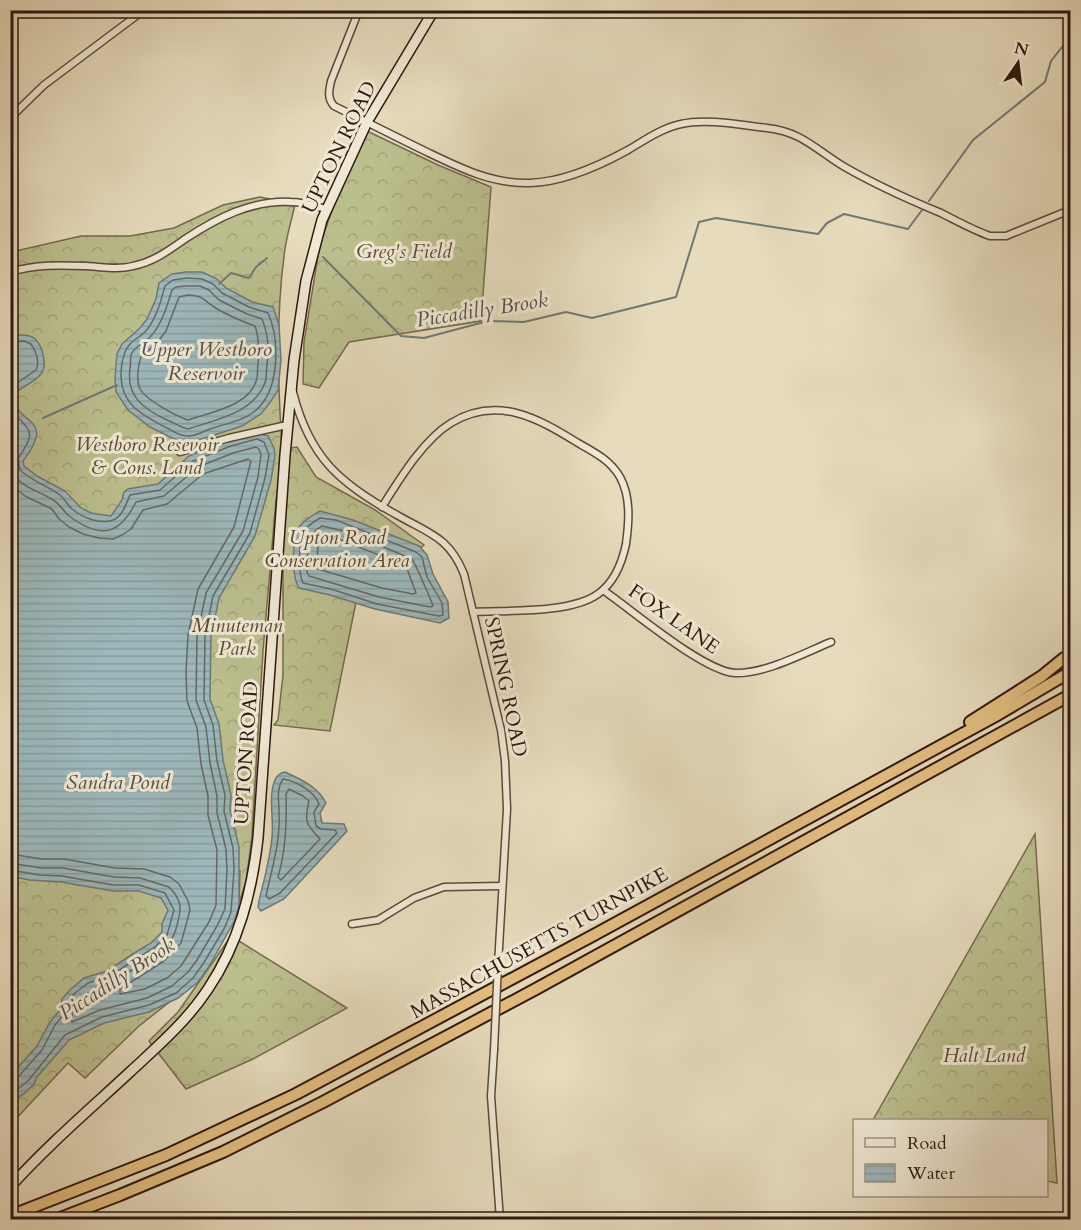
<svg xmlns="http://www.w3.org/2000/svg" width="1081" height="1230" font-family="Cardo,serif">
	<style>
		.forest { fill: url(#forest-crowns); stroke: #756a4e; stroke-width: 1.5 }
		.water { fill: url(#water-rules); stroke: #707876; stroke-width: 1.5 }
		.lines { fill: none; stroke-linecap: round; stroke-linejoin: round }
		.shore { stroke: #666864; stroke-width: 1.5 }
		.stream { stroke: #707876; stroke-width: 2 }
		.minor-casing { stroke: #5d483a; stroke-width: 9 }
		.secondary-casing { stroke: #2f170e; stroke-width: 12 }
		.motorway-casing { stroke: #2f170e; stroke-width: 14 }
		.minor { stroke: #efe8d3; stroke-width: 6 }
		.secondary { stroke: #efe8d3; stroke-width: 9 }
		.motorway { stroke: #e3be7e; stroke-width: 10 }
		.minor-bridge-casing { stroke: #5d483a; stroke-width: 9; stroke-linecap: butt }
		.minor-bridge { stroke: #efe8d3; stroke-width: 6 }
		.labels { text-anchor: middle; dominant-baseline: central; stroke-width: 6; stroke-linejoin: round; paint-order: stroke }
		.street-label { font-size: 20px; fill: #2f170e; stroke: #efe8d3 }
		.park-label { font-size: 20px; font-style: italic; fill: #594934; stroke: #efe8d3 }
		.water-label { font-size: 21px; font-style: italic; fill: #554f4b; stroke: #efe8d3 }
	</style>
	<defs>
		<pattern id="forest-crowns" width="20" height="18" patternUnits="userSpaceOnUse" patternTransform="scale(1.5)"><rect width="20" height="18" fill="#bbbe8d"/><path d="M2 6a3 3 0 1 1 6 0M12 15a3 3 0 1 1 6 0" fill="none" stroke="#a1a378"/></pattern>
		<pattern id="water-rules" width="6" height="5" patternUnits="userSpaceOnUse" patternTransform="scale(1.5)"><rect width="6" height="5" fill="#9cb8bb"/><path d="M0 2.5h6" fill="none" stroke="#879da0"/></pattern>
	</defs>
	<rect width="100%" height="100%" fill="#e6dbbc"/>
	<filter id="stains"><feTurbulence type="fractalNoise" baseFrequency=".00333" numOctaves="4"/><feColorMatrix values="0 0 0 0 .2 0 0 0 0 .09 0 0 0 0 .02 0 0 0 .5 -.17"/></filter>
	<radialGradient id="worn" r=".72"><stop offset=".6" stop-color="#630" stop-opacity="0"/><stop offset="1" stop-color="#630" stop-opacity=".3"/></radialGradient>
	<g class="forest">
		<polygon points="367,131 438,165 491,187 481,321 349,342 319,388 303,384 304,342 320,244 337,197"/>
		<path d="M260 197 295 204C292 219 287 234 285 249 275 319 278 391 283 462L284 449 297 447 316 477 375 510 424 545 356 602 330 731 274 725 278 720 283 675V466L276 500 263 651 252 836 246 882 239 903 240 870 191 985 139 1026 85 1078 68 1063 11 1124V252L81 236H130L174 228 223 205Z"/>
		<polygon points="1035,834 1057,1183 1047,1181 1046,1120 873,1120"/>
		<polygon points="231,936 347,1008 253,1059 186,1089 149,1041 178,1012"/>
	</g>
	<g class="water">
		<polygon points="186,272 202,272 217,279 226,288 252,302 273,307 279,325 281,360 278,390 271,401 261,414 242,426 193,442 176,440 150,427 128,410 116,392 115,378 117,354 122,344 140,328 147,319 156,299 159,283 172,274"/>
		<path d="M10 335C18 336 26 333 34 338 42 344 48 365 41 374 33 384 19 387 11 397 20 427 56 417 23 461L24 466 37 476 65 491 81 508 91 513 111 516 122 500 124 492 128 489 158 484 189 456 206 448 257 433 268 436 274 448 275 455 271 480 255 536 219 598 211 637 210 699 219 724 223 760 231 795 230 810 239 847V906L235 920 208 968 198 982 178 998 149 1012 104 1023 69 1040 37 1077 34 1084 25 1093 11 1102V1075L37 1046 50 1022 60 1010 62 999 71 989 84 978 107 971 136 952 151 943 162 932V924L168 910 161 898 139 891H113L61 882 29 880 11 876Z"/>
		<path d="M320 511 353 520 419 546 427 555 433 574 448 602 449 618 440 623 375 609 330 595 299 588C292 577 291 538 300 526 305 519 313 515 320 511Z"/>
		<path d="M285 772C302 780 317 786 326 803L320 813 322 823 344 824 347 831 284 899 261 911 258 907 259 901C264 880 270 859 272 837 274 820 268 795 275 780 277 775 280 773 285 772Z"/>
	</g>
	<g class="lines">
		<g class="shore">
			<path d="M187 278 202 279 213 284 222 293 249 307 268 313C280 340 280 391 255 411 243 421 228 423 213 428 205 430 196 437 187 436 179 436 173 431 167 428 144 416 122 406 121 377 121 366 123 351 131 343 135 339 141 336 145 332 156 320 161 301 165 286L173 280Z"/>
			<path d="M187 286H200L209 290 219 300 247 314 262 319C268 333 269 350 267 365 266 370 267 378 265 383 252 414 217 419 188 429 180 427 175 423 167 420 144 409 126 397 130 369 131 365 130 360 131 355 134 346 145 343 151 336 162 324 167 306 172 290L176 287Z"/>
			<path d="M188 295C204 296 202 299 214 307 227 315 241 321 255 326 259 337 259 352 258 364 257 368 258 373 257 378 251 406 211 412 188 420 176 416 146 400 140 389 136 381 138 365 141 357L156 344 166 331 179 297Z"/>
			<path d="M10 342 24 341 31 344C36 351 40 362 36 370L10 388"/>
			<path d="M10 409C33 434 36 430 18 459L20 470C33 482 46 485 60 495 65 499 67 505 72 509 78 514 86 518 93 520 118 526 122 515 130 495L160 490 193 461 231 446 257 439 264 442 269 455 265 478 250 533 213 596 205 636 204 700 213 725 217 761 225 795 224 811 233 848 234 870 231 912 224 929 203 964 193 978 176 993 149 1005 102 1017 65 1035 28 1081 10 1095"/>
			<path d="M10 466C15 486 38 490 53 500 60 504 63 511 69 516 100 539 119 536 136 502L164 496 198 467 233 453 256 447 259 449 261 455 258 477 243 531 206 593 197 636 196 700 206 727 210 763 217 796V813L226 849 227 870 225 909 217 926 197 960 188 972 172 986 147 998 100 1010 72 1022 71 1019C74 1011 74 1004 81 998 89 990 99 989 110 984 118 980 125 974 133 969 153 958 169 952 176 929 181 911 184 902 169 887L140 878 114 877 63 868H41L10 863"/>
			<polyline points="10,484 25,496 52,509 59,519 69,527 83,534 99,538 113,539 122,535 131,529 143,510 167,504 203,474 248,459 251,461 234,527 198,589 188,635 186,672 187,701 197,728 201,764 208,796 208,815 217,850 216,905 209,922 181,966 167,978 145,989 120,994 120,989 164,961 181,943 190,910 188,901 179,884 170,877 144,869 115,868 64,859 42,859 10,854"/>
			<path d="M320 518 336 520 416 552 422 557 427 577 442 603 443 615 439 616 377 604 331 589 303 583C298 573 298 539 305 530 308 525 315 521 320 518Z"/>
			<path d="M322 526 348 532 412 559C414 561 432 602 433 606L430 607 379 597 309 576 307 572C308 555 305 535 322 526Z"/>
			<polygon points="323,535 344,541 406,566 416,593 413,594 382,588 318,569 317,567 318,542"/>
			<path d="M283 779C296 781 314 791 319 804L314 812 316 826 321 829 335 830 337 833 280 893 269 899 266 896C272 868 281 840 279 811 279 800 276 789 283 779Z"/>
			<path d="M289 789 303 796 309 801C304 822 306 824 320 839L281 880 278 877C286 850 287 822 286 794Z"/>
			<polyline points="10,870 40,875 62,876 113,885 139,885 165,893 174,910 167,935 155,947 110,976 88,983 75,993 68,1002 65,1013 55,1025 42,1050 19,1076 10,1079"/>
		</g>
		<g class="stream">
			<polyline points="929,201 973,140 1045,82 1051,61 1070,37"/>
			<polyline points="323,257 401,336 424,338 488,321 524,322 566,312 592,318 676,297 699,222 716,218 818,234 827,223 844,214 908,229 922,210"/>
			<polyline points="219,284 231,273 249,278 256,267 267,258"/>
			<polyline points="43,418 117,385"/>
		</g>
		<g class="minor-casing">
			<g id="minor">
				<path d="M359 10 331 81C329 91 327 98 334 106 365 121 396 137 427 152 460 168 492 184 530 183 564 182 599 166 628 150 645 140 662 128 681 124 706 118 741 125 767 128 802 132 815 149 843 166 874 184 907 199 941 213 957 221 973 230 990 236H1006L1070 210"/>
				<polyline points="10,118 44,85 144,10"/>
				<path d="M10 272C36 264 60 265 87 266 103 267 118 270 133 266 153 262 168 251 185 239 217 218 251 200 291 202 303 202 315 206 326 209"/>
				<path d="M293 392C309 457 340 484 397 515 430 534 449 537 464 574L501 730 505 761 507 809 498 965"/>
				<polyline points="180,452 229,438 287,425"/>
				<path d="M382 507C399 480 423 440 451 423 497 395 538 418 578 443 594 452 610 460 620 477 631 497 629 522 626 544 622 563 615 582 598 594 570 614 507 610 473 612"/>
				<path d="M603 590C632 610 703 671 735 673 765 674 804 653 831 642"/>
				<polyline points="352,924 378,920 414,898 444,887 502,886"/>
				<polyline points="494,1050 491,1096 500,1220"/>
			</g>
		</g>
		<g class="secondary-casing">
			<path id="secondary" d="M10 1187C47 1146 89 1110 130 1072 158 1046 187 1021 208 989 239 943 252 891 258 838L285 455 294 360 306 281 322 220 367 122 434 10"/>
		</g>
		<g class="motorway-casing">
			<g id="motorway">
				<polyline points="970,722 1042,676 1064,658"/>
				<polyline points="10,1216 166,1155 296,1094 592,936 999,714 1070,672"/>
				<polyline points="55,1220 120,1195 223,1152 323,1102 534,990 1070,695"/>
			</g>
		</g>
		<use href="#minor" class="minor"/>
		<use href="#secondary" class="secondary"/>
		<use href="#motorway" class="motorway"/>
		<g class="minor-bridge-casing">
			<polyline id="minor-bridge" points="494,1050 498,965"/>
		</g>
		<use href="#minor-bridge" class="minor-bridge"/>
	</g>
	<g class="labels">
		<g class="street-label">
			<text transform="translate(339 147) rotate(-64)">UPTON ROAD</text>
			<text transform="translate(674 619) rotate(35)">FOX LANE</text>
			<text transform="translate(506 687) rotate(78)">SPRING ROAD</text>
			<text transform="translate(246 753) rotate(-86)">UPTON ROAD</text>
			<text transform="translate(539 943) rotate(-29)">MASSACHUSETTS TURNPIKE</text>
		</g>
		<g class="park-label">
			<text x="404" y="251">Greg's Field</text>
			<text x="147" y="444">Westboro Resevoir<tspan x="147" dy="23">&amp; Cons. Land</tspan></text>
			<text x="337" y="537">Upton Road<tspan x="337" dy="23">Conservation Area</tspan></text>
			<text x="237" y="625">Minuteman<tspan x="237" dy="23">Park</tspan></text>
			<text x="984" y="1055">Halt Land</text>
		</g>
		<g class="water-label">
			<text transform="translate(482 310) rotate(-9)">Piccadilly Brook</text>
			<text x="206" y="349">Upper Westboro<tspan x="206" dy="24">Reservoir</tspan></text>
			<text x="118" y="782">Sandra Pond</text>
			<text transform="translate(117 979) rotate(-33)">Piccadilly Brook</text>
		</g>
	</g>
	<rect width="1081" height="1230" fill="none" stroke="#e6dbbc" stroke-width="36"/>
	<rect x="12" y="12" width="1057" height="1206" fill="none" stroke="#2f170e" stroke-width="3"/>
	<rect x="18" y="18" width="1045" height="1194" fill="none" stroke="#2f170e" stroke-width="1.5"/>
	<rect x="853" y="1119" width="195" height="78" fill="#efe8d3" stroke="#a29484" stroke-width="1.5"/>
	<rect x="865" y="1138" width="30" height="9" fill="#efe8d3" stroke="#a29484" stroke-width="1.5"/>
	<text x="907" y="1149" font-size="18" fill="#2f170e">Road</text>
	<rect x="865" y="1164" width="30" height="18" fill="url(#water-rules)" stroke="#a29484" stroke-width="1.5"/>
	<text x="907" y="1179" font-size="18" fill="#2f170e">Water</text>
	<g transform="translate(1018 63) rotate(14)" stroke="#efe8d3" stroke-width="4.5" paint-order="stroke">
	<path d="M0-4.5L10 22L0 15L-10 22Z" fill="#2f170e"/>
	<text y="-9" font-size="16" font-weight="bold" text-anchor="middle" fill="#2f170e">N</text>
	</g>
	<rect width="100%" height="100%" filter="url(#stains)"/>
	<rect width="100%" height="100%" fill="url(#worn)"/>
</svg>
